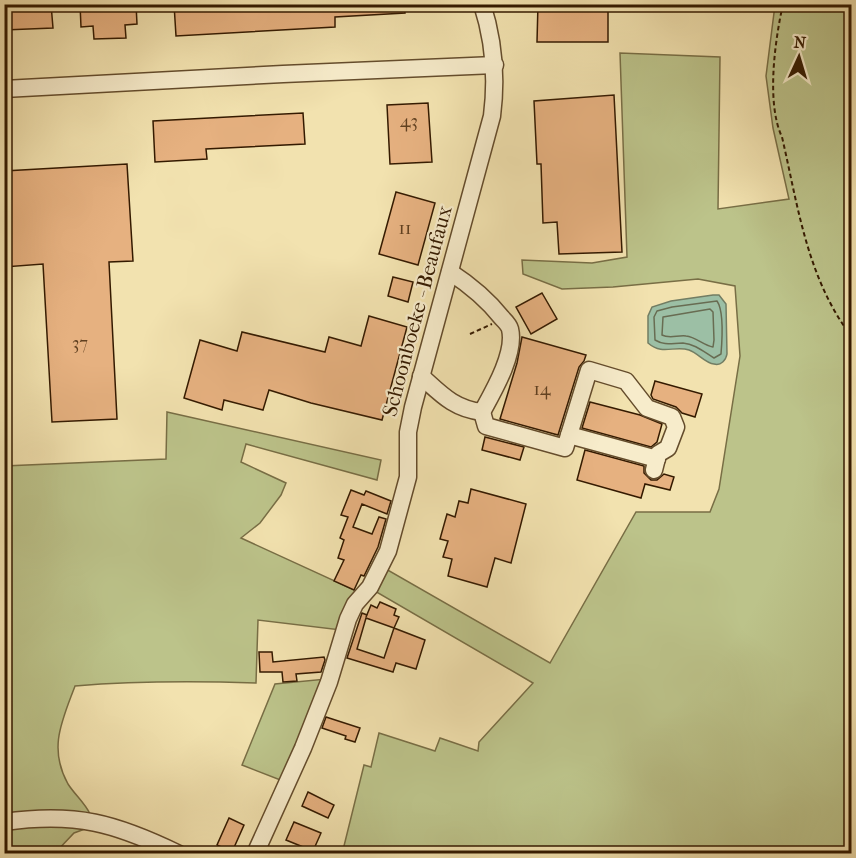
<svg xmlns="http://www.w3.org/2000/svg" width="856" height="858" font-family="'IM FELL French Canon',serif">
	<style>
		.green { fill: #bcc38a; stroke: #786e45; stroke-width: 1.5 }
		.water { fill: #9cbfa5; stroke: #727d63; stroke-width: 1.5 }
		.lines { fill: none; stroke-linecap: round; stroke-linejoin: round }
		.shore { stroke: #686c52; stroke-width: 1.5 }
		.building { fill: #e6b180; stroke: #341a00; stroke-width: 1.5; fill-rule: evenodd }
		.minor-casing { stroke: #644c2c; stroke-width: 19 }
		.path { stroke: #341a00; stroke-width: 2; stroke-dasharray: 4.5 3; stroke-linecap: butt }
		.minor { stroke: #f7eccb; stroke-width: 16 }
		.labels { text-anchor: middle; dominant-baseline: central; stroke-width: 4.5; stroke-linejoin: round; paint-order: stroke }
		.number-label { font-size: 18px; fill: #604020 }
		.street-label { font-size: 21px; fill: #341a00; stroke: #f7eccb }
	</style>
	<rect width="100%" height="100%" fill="#f2e2af"/>
	<filter id="stains"><feTurbulence type="fractalNoise" baseFrequency=".00333" numOctaves="4"/><feColorMatrix values="0 0 0 0 .2 0 0 0 0 .09 0 0 0 0 .02 0 0 0 .5 -.17"/></filter>
	<radialGradient id="worn" r=".72"><stop offset=".6" stop-color="#630" stop-opacity="0"/><stop offset="1" stop-color="#630" stop-opacity=".3"/></radialGradient>
	<g class="green">
		<polygon points="775,5 851,5 851,853 342,854 364,765 371,767 379,733 435,751 440,738 478,751 479,742 533,683 373,590 386,569 550,663 636,512 710,512 719,489 740,356 735,286 698,279 613,287 562,289 523,274 522,260 592,263 627,257 620,53 720,57 718,209 789,199 773,128 766,76"/>
		<path d="M167 412 381 460 377 480 246 444 241 462 286 483 281 495 260 523 241 538 361 593 341 630 258 620 256 683C195 681 135 681 75 686 62 721 48 748 68 784 75 795 85 803 90 814L5 817 4 466 166 459Z"/>
		<polygon points="326,679 283,781 242,765 275,684"/>
		<polygon points="64,821 85,829 74,833 55,853 5,854 4,827"/>
	</g>
	<path class="water" d="M713 295H719L726 304 727 354C726 360 721 366 714 364 705 363 698 353 689 350 674 345 663 356 648 343V316L652 307 671 301Z"/>
	<g class="lines">
		<g class="shore">
			<path d="M717 301C724 311 722 342 721 354L714 358C704 352 695 344 683 343 672 343 665 346 655 340L654 317 657 311 672 307Z"/>
			<path d="M710 309 713 312 714 340 713 347C703 345 696 337 686 336 678 335 669 339 662 335L663 317Z"/>
		</g>
	</g>
	<g class="building">
		<polygon points="4,4 51,4 53,28 4,30"/>
		<polygon points="80,4 136,4 137,24 125,25 126,38 94,39 93,26 81,27"/>
		<polygon points="174,4 404,4 405,13 335,17 335,27 176,36"/>
		<polygon points="538,4 608,4 608,42 537,42"/>
		<polygon points="614,95 622,252 559,254 557,222 543,223 541,164 537,164 534,101"/>
		<polygon points="428,103 432,162 390,164 387,105"/>
		<polygon points="303,113 305,144 206,149 207,159 155,162 153,121"/>
		<polygon points="127,164 133,261 109,262 117,419 52,422 43,264 4,267 4,171"/>
		<polygon points="396,192 435,203 418,265 379,254"/>
		<polygon points="393,277 413,282 408,302 388,296"/>
		<polygon points="542,293 557,319 531,334 516,307"/>
		<polygon points="369,316 407,327 382,420 311,403 269,390 263,410 224,400 222,410 184,398 200,340 237,351 242,332 325,352 329,337 361,346"/>
		<polygon points="522,337 586,355 584,361 579,367 558,435 500,419 517,363"/>
		<polygon points="655,381 702,394 695,417 682,413 676,407 653,399 651,395"/>
		<polygon points="590,402 640,415 662,424 657,442 651,447 582,428"/>
		<polygon points="485,437 524,447 520,460 482,450"/>
		<polygon points="585,450 644,466 644,473 651,480 657,480 664,474 674,477 670,490 645,484 641,498 577,480"/>
		<polygon points="471,489 526,504 511,563 495,558 487,587 448,576 452,559 443,557 448,541 440,539 447,514 455,517 459,501 468,503"/>
		<polygon points="351,490 364,495 366,491 391,501 387,514 362,504 353,527 372,534 379,517 386,519 378,547 364,576 361,575 354,590 334,581 344,560 338,558 344,540 340,538 348,517 341,515"/>
		<path d="M380 602 396 609 394 615 399 617 394 628 425 640 416 669 396 663 393 672 347 658 362 613 367 615 366 617 371 605 377 608ZM366 618 394 628 384 658 357 649Z"/>
		<polygon points="259,652 272,652 273,662 324,657 325,660 321,672 296,674 297,681 283,682 282,672 260,672"/>
		<polygon points="326,717 360,728 355,742 345,739 346,736 322,728"/>
		<polygon points="308,792 334,805 328,818 302,806"/>
		<polygon points="229,818 244,825 232,852 217,845"/>
		<polygon points="294,822 321,833 313,851 286,840"/>
	</g>
	<g class="lines">
		<g class="minor-casing">
			<g id="minor">
				<polyline points="4,89 283,74 495,65"/>
				<path d="M421 376C441 394 454 409 482 412 493 392 516 353 510 329 509 325 505 321 502 318 487 299 470 285 450 272"/>
				<polyline points="482,412 486,426 565,448 589,370 626,381 647,408 672,417 676,427 668,448 658,454 654,470"/>
				<polyline points="569,435 657,459"/>
				<path d="M4 822C76 812 115 823 179 854"/>
				<path d="M255 854 303 748 329 682 348 619 355 604 370 587 388 551 408 477V432L413 407 492 116C497 77 494 41 482 4"/>
			</g>
		</g>
		<g class="path">
			<path d="M783 4C775 40 766 103 782 137 798 206 807 279 852 337"/>
			<polyline points="470,334 492,324"/>
		</g>
		<use href="#minor" class="minor"/>
	</g>
	<g class="labels">
		<g class="number-label">
			<text x="409" y="121">43</text>
			<text x="405" y="228">11</text>
			<text x="80" y="343">37</text>
			<text x="542" y="389">14</text>
		</g>
		<g class="street-label">
			<text transform="translate(417 311) rotate(-75)">Schoonboeke - Beaufaux</text>
		</g>
	</g>
	<rect width="856" height="858" fill="none" stroke="#f2e2af" stroke-width="24"/>
	<rect x="6" y="6" width="844" height="846" fill="none" stroke="#341a00" stroke-width="3"/>
	<rect x="12" y="12" width="832" height="834" fill="none" stroke="#341a00" stroke-width="1.5"/>
	<g transform="translate(799 57) rotate(4)" stroke="#f7eccb" stroke-width="4.5" paint-order="stroke">
	<path d="M0-4.5L10 22L0 15L-10 22Z" fill="#341a00"/>
	<text y="-9" font-size="16" font-weight="bold" text-anchor="middle" fill="#341a00">N</text>
	</g>
	<rect width="100%" height="100%" filter="url(#stains)"/>
	<rect width="100%" height="100%" fill="url(#worn)"/>
</svg>
